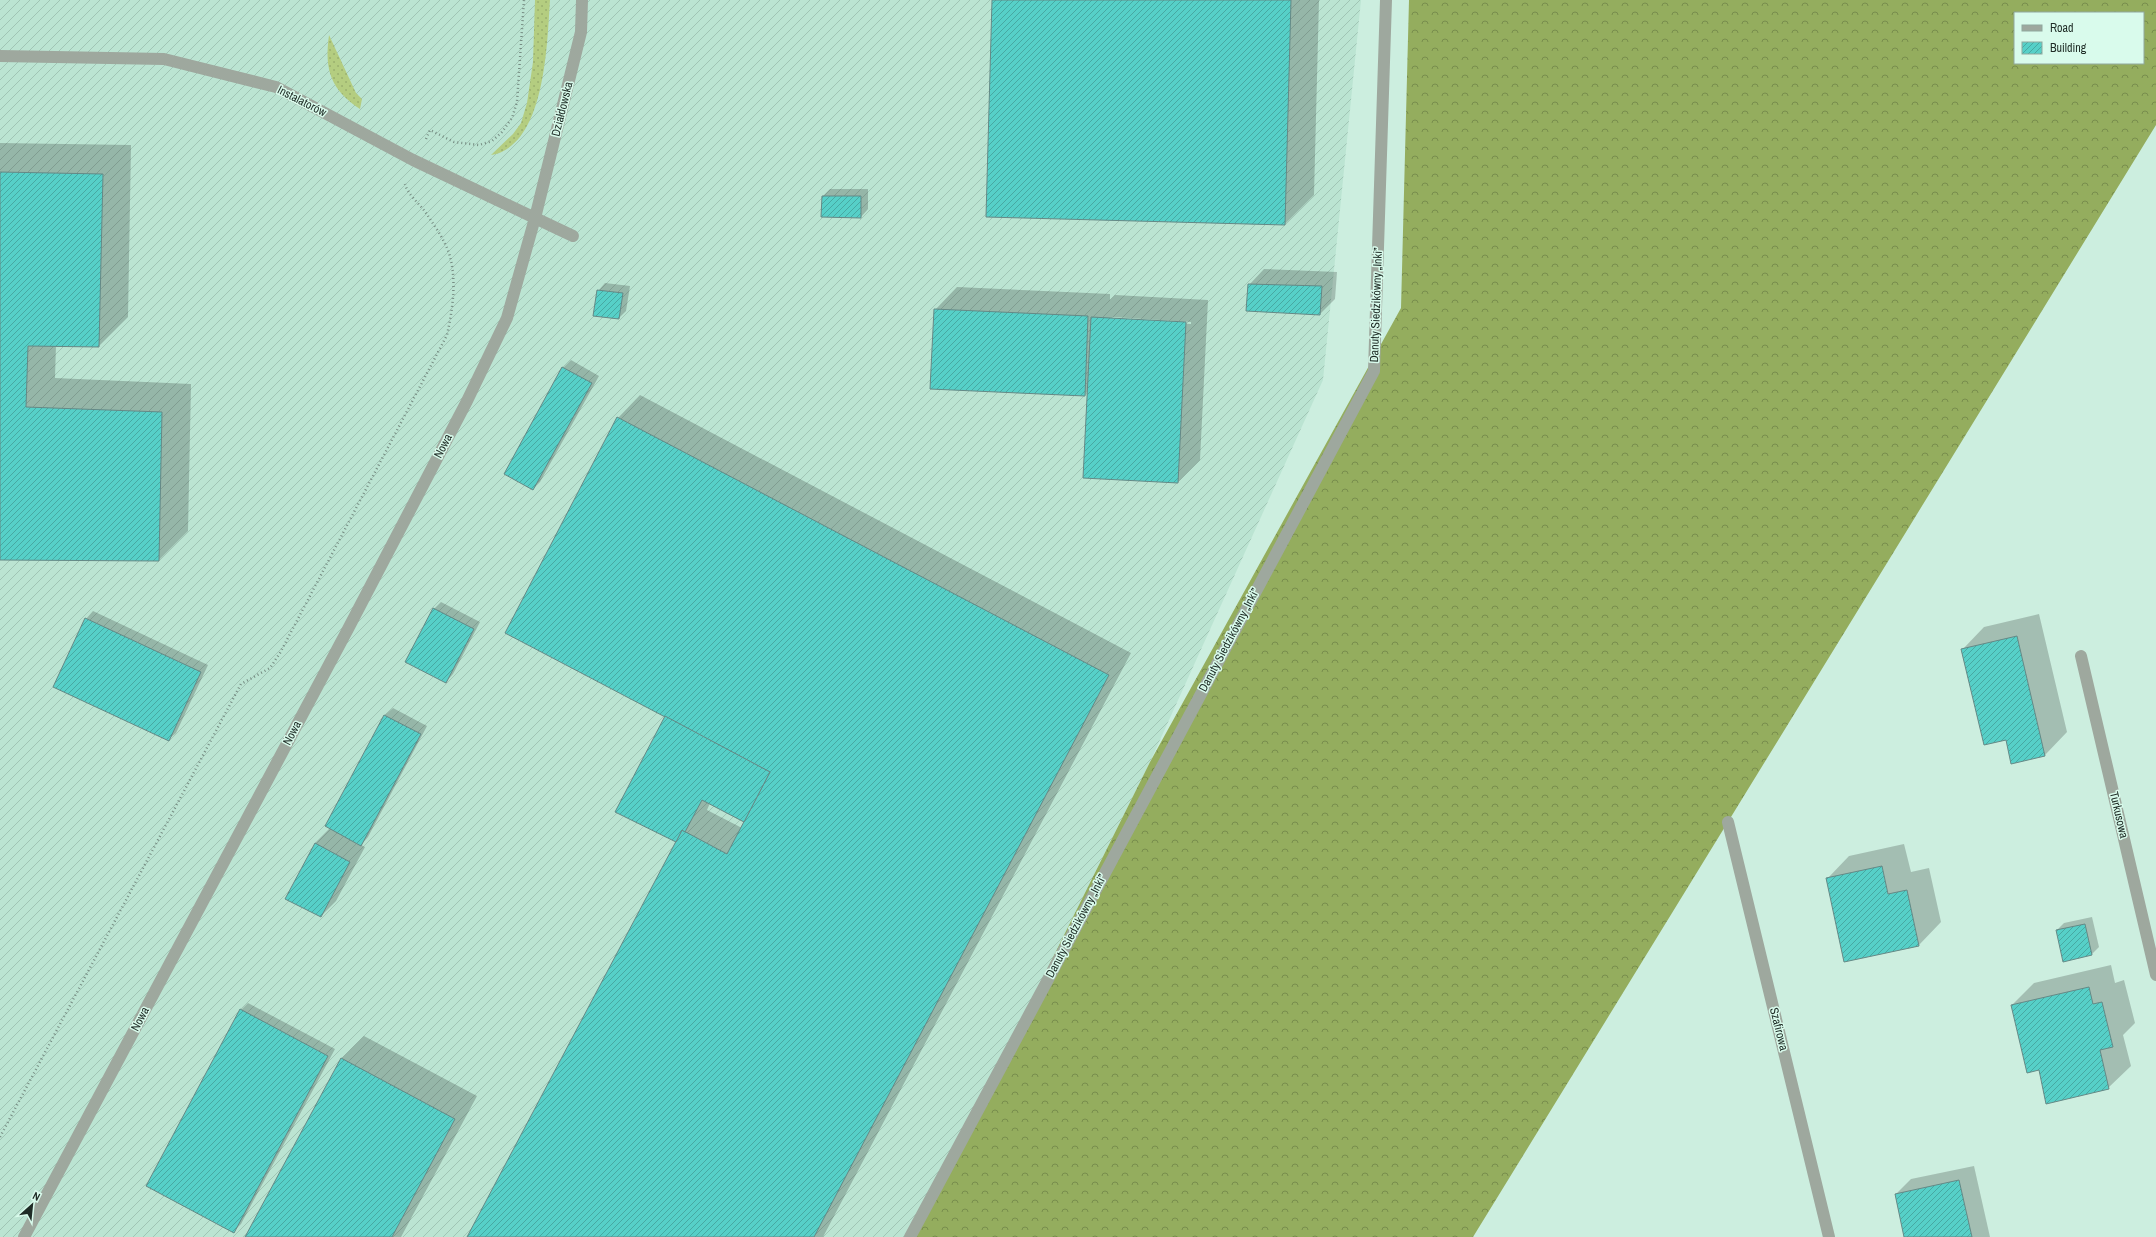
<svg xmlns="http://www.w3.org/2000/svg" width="2156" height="1237" font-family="'Archivo Narrow',sans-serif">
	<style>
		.industrial { fill: url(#industrial-furrows) }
		.grass { fill: url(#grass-dots) }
		.forest { fill: url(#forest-crowns); fill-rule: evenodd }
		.shadow { fill: #0003; fill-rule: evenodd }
		.building { fill: url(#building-hatch); stroke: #658986 }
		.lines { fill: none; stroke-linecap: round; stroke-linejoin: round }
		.path { stroke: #768d83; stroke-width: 2.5; stroke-dasharray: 1 3; stroke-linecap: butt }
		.service { stroke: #9ea89e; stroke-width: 12 }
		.minor { stroke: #9ea89e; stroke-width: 12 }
		.tertiary { stroke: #9ea89e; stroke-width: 12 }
		.labels { text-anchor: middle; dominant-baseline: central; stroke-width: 3; stroke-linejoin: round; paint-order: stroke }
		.street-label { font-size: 12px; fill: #1f2c26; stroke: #d9fbec }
	</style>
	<defs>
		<pattern id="industrial-furrows" width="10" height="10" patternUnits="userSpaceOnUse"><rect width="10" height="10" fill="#bbe4d2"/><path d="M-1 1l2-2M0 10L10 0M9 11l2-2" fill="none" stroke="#a0c4b4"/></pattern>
		<pattern id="grass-dots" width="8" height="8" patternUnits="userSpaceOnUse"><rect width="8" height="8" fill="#b4cd80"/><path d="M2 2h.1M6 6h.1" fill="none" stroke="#9ab06e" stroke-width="1.8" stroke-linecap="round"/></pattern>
		<pattern id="forest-crowns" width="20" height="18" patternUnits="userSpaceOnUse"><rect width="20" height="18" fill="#94ad5e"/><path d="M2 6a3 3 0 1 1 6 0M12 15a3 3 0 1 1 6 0" fill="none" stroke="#788d4d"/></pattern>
		<pattern id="building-hatch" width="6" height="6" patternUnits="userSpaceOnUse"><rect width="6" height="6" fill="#56d0c8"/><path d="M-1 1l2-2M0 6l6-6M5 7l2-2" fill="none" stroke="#47a9a2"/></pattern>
	</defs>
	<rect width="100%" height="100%" fill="#cceedf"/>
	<polygon class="industrial" points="0,0 1361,0 1323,380 1150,762 914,1237 0,1237"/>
	<g class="grass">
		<path d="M535 0H550C547 42 546 146 491 155L513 134 521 123 527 103 533 62Z"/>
		<path d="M329 35 356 93 362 99 360 109C331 90 324 70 329 35Z"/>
	</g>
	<path class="forest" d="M1409 0H2156V125L1473 1237H914L1150 762 1401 308ZM2015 13H2143V63H2015Z"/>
	<g class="shadow">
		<polygon points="993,0 1319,0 1314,195 1285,224"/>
		<polygon points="0,143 131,145 128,317 99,346 56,345 55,378 191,384 188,531 159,560 0,559"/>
		<polygon points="830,189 868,189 868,209 861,217 823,196"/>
		<polygon points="1264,269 1337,272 1335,299 1320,314 1249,285"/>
		<polygon points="605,283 630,286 626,311 619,318 598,291"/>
		<path d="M957 287 1110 294V300L1115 295 1208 300 1200 460 1178 482 1089 390 1084 395 935 310ZM1112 317 1191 322V324L1112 319Z"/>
		<polygon points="571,360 599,376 540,482 533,489 563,368"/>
		<path d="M640 395 1131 653 823 1237H468L677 842 666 716 618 418ZM710 803 745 822 742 828 707 810Z"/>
		<polygon points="441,602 480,622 453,674 446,682 434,609"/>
		<polygon points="93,611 208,665 176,733 168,740 86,619"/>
		<polygon points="2039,614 2067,732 2045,755 2012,763 2006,739 1962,650 1984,627"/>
		<polygon points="393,708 427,726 368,837 361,845 365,847 336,901 321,916 315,843 330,828 326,826 385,715"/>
		<polygon points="1904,844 1911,872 1929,868 1941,922 1919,945 1845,961 1827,879 1849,856"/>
		<polygon points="2092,917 2099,947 2092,954 2057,930 2064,923"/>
		<polygon points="2111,965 2115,983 2124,980 2135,1023 2123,1035 2131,1066 2108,1088 2040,1069 2012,1005 2034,983"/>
		<polygon points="248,1003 335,1049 241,1224 234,1231 241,1010"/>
		<polygon points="364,1036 477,1096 401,1237 246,1236 342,1058"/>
		<polygon points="1974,1166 1990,1237 1905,1237 1896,1194 1911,1179"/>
	</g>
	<g class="building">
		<polygon points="992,0 1291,0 1285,225 986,217"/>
		<polygon points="0,172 103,174 99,347 28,346 26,407 162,412 159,561 0,560"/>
		<polygon points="822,196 861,196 861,218 821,217"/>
		<polygon points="1248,284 1322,286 1320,315 1246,311"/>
		<polygon points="597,290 623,293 619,319 593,316"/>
		<polygon points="934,309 1088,316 1085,396 930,389"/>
		<polygon points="1091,317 1186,322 1178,483 1083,478"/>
		<polygon points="562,367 592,383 533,490 504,474"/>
		<polygon points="617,417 1109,675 814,1237 467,1237 682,830 727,854 770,772 505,633"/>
		<polygon points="433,608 474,629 446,683 405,662"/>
		<polygon points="85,618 201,672 169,741 53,687"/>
		<polygon points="2017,636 2045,756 2011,764 2006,740 1984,745 1961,649"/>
		<polygon points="384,715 421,734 361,846 325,826"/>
		<polygon points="665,716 770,772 744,822 702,800 685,832 682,830 676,842 615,812"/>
		<polygon points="315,843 350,862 321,917 285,899"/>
		<polygon points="1882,866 1888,894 1907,890 1919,946 1844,962 1826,878"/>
		<polygon points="2085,924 2092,955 2063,962 2056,930"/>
		<polygon points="2089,987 2093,1004 2102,1002 2113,1047 2100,1050 2109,1089 2046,1104 2039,1070 2027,1073 2011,1005"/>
		<polygon points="240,1009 328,1056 234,1233 146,1186"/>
		<polygon points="341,1058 455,1119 392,1237 245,1237"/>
		<polygon points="1959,1180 1972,1237 1904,1237 1895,1194"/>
	</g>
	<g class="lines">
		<g class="path">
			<polyline points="426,139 430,130 454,142 479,145 492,141 502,132 512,118 517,102 524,0"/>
			<path d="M0 1137 234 697 241 684 270 668 280 653 447 335C453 308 457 279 449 253 444 239 434 225 426 213 419 203 408 195 405 184"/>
		</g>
		<g class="service">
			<polyline points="535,218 573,236"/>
			<polyline points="1728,822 1829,1237"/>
		</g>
		<g class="minor">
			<polyline points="0,56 164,59 276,87 413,160 535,218"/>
			<polyline points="2081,656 2156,975"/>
			<polyline points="910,1237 1374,371 1386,0"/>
		</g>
		<polyline class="tertiary" points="24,1237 348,629 467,401 507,318 535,218 581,32 582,0"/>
	</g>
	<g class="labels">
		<g class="street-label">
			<text transform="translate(302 101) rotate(27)">Instalatorów</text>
			<text transform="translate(562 109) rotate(-76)">Działdowska</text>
			<text transform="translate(1376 305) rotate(-88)">Danuty Siedzikówny „Inki”</text>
			<text transform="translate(443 446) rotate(-62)">Nowa</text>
			<text transform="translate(1229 640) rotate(-62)">Danuty Siedzikówny „Inki”</text>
			<text transform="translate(292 733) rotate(-62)">Nowa</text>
			<text transform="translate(2119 815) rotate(77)">Turkusowa</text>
			<text transform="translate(1076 926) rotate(-62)">Danuty Siedzikówny „Inki”</text>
			<text transform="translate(140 1019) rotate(-62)">Nowa</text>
			<text transform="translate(1779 1029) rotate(76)">Szafirowa</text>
		</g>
	</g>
	<rect x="2014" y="12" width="130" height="52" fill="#d9fbec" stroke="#8fa89d"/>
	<rect x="2022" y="25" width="20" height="6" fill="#9ea89e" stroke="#8fa89d"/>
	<text x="2050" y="32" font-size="12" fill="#1f2c26">Road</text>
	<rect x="2022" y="42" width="20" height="12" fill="url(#building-hatch)" stroke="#8fa89d"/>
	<text x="2050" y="52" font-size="12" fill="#1f2c26">Building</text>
	<g transform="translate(32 1205) rotate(27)" stroke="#d9fbec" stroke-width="3" paint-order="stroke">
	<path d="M0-3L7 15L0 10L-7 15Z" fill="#1f2c26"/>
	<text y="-6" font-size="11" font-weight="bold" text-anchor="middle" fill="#1f2c26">N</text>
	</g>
</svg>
